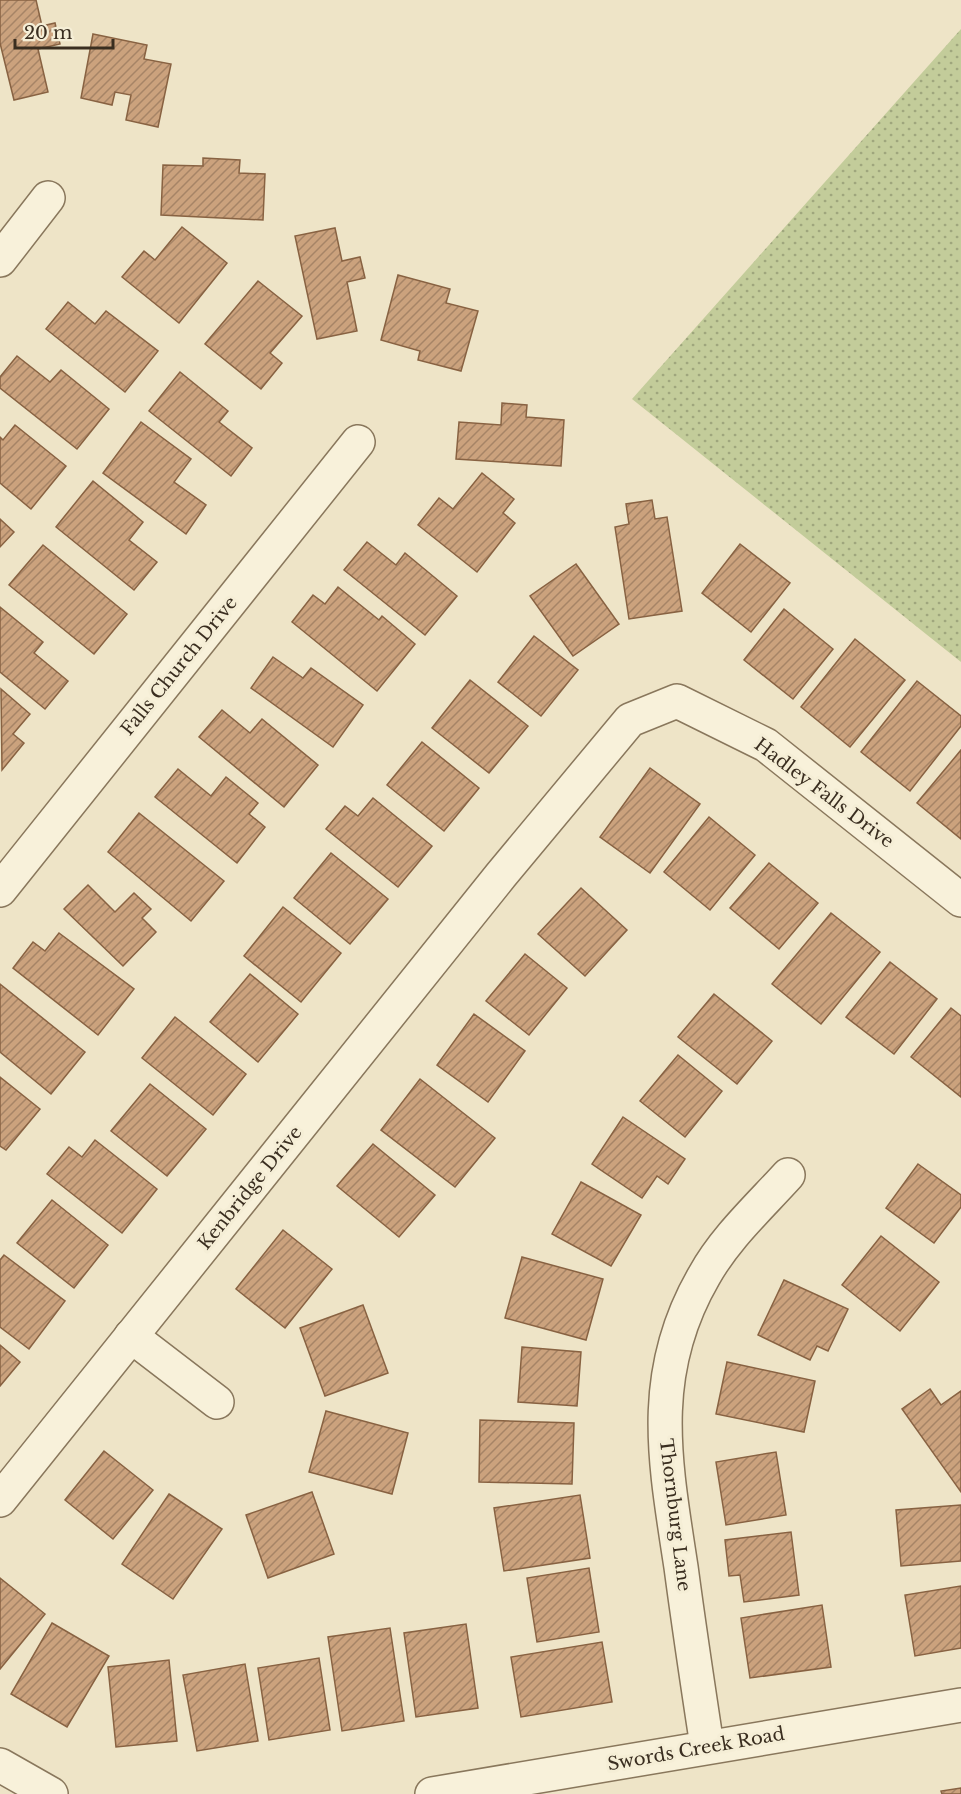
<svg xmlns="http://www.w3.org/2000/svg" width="961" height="1794" font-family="'Libre Baskerville',serif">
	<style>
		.grass { fill: url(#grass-dots) }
		.building { fill: url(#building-hatch); stroke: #886242; stroke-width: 1.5 }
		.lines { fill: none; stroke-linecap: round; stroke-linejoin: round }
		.minor-casing { stroke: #89775c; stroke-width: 36 }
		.minor { stroke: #f8f1da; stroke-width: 33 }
		.labels { text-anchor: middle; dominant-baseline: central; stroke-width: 6; stroke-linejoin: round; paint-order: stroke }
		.street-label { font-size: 18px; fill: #3a2e20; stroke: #f5eed6 }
	</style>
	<defs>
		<pattern id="grass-dots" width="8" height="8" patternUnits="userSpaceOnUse" patternTransform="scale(1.5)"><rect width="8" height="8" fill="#c3cc9a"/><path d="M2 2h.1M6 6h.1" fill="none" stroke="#9fa67d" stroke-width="1.8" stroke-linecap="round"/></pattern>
		<pattern id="building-hatch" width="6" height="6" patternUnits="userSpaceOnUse" patternTransform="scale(1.5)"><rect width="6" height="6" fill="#cba27d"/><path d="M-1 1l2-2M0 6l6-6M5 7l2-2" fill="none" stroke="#a68466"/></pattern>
	</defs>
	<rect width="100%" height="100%" fill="#eee4c7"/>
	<polygon class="grass" points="961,29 961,662 632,399"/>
	<g class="building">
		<polygon points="0,0 36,0 42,26 55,23 60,44 38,49 48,92 14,100 0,43"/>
		<polygon points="93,34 147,45 144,59 171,64 158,127 126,120 131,95 115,92 112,105 81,98"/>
		<polygon points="203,158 240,160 239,173 265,174 263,220 161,215 163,165 203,166"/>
		<polygon points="182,227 227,263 179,323 122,277 144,251 155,260"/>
		<polygon points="335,228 342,261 360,257 365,278 347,282 357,331 317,339 295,236"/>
		<polygon points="398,275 450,289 446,303 478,311 461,371 418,360 420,351 381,340"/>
		<polygon points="258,281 302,316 270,353 282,363 261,389 205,344"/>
		<polygon points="68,302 95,324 106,311 158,351 125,392 46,329"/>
		<polygon points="17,356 50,382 61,370 109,409 77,449 0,388 0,377"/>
		<polygon points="180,372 228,411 219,422 252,448 231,476 149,411"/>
		<polygon points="502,403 527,405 526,417 564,420 561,466 456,459 459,422 501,425"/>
		<polygon points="141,422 191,459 174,482 206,505 186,534 103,473"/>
		<polygon points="15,425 66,466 31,509 0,483 0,437 3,440"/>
		<polygon points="482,473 514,499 503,513 515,523 477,572 418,525 439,498 453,509"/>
		<polygon points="93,481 143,522 129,540 157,562 134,590 56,527"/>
		<polygon points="652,500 655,519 667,517 682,611 629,619 615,527 629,524 626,504"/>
		<polygon points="0,519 14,532 0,547"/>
		<polygon points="367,542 396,565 405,553 457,596 425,635 344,570"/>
		<polygon points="740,544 790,583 751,632 702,593"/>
		<polygon points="43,545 127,614 94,654 9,585"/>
		<polygon points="576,564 619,624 573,656 530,596"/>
		<polygon points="338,587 379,620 382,616 415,644 377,691 292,622 313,595 325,604"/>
		<polygon points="0,607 43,642 34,653 68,681 45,709 0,672"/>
		<polygon points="784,609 833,649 793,699 744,660"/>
		<polygon points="534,636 578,670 541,716 498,682"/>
		<polygon points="855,639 905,680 850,747 801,707"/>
		<polygon points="273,657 303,678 311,668 363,705 333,747 251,688"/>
		<polygon points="470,680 528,726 489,773 432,728"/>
		<polygon points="917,681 961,716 961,726 910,791 861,752"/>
		<polygon points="1,689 30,714 13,734 24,743 2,770"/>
		<polygon points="222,710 250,733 262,719 318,765 284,807 199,737"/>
		<polygon points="422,742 479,788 444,831 387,785"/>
		<polygon points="961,750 961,839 917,803"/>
		<polygon points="650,768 700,804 650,873 600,837"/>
		<polygon points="178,769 211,796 226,777 258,803 249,814 265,827 237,863 155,797"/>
		<polygon points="373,798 432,846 398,887 326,829 345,806 358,816"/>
		<polygon points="139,813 224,881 191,921 108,852"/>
		<polygon points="709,817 755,855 710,910 664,872"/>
		<polygon points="331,853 388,899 350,944 294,898"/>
		<polygon points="769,863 818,903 779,949 730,908"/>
		<polygon points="88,885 115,912 134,893 151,909 142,918 156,932 123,966 64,909"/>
		<polygon points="581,888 627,930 585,976 538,934"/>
		<polygon points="283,907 341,953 301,1002 244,956"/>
		<polygon points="831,913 880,952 821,1024 772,984"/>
		<polygon points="59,933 134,989 98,1035 13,968 33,942 45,951"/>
		<polygon points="525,954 567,988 529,1035 486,1001"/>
		<polygon points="890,962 937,999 894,1054 846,1017"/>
		<polygon points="250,974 298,1014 258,1062 210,1022"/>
		<polygon points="0,984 85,1052 51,1094 0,1052"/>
		<polygon points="714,994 772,1041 737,1084 678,1037"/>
		<polygon points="951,1008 961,1016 961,1097 911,1057"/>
		<polygon points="474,1014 525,1051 488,1102 437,1065"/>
		<polygon points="175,1017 246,1074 213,1115 142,1058"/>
		<polygon points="678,1055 722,1091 685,1137 640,1101"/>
		<polygon points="0,1077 40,1109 6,1150 0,1146"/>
		<polygon points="420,1079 495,1138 455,1187 381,1130"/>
		<polygon points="150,1084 206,1129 167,1176 111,1131"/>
		<polygon points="623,1117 685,1159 668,1184 657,1176 642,1198 592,1164"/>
		<polygon points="95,1140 157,1189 122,1233 47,1174 69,1147 82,1157"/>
		<polygon points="373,1144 435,1195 399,1237 337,1186"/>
		<polygon points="918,1164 961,1195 961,1207 934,1243 886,1208"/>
		<polygon points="581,1182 641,1215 611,1266 552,1234"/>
		<polygon points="52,1200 108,1245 74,1288 17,1243"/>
		<polygon points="283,1230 332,1269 285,1328 236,1289"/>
		<polygon points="881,1236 939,1282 900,1331 842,1285"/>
		<polygon points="4,1255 65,1301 29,1349 0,1327 0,1260"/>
		<polygon points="522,1257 603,1279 586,1340 505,1318"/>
		<polygon points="784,1280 848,1309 828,1351 817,1346 810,1360 758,1335"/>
		<polygon points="363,1305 388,1373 325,1396 300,1328"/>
		<polygon points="0,1345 20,1362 0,1386"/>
		<polygon points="522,1347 581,1352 577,1406 518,1402"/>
		<polygon points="727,1362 815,1381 804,1432 716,1414"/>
		<polygon points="930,1389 941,1405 961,1391 961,1492 902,1409"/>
		<polygon points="326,1411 408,1433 392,1494 309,1472"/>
		<polygon points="480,1420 574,1423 572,1484 479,1482"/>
		<polygon points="104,1451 153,1490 113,1539 65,1500"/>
		<polygon points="776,1452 786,1515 726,1525 716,1462"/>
		<polygon points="312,1492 334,1554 268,1578 246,1515"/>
		<polygon points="169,1494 222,1529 173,1599 122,1564"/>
		<polygon points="580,1495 590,1558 504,1571 494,1508"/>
		<polygon points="961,1505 961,1561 901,1566 896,1510"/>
		<polygon points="791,1532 799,1595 744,1602 740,1575 729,1576 725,1540"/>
		<polygon points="589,1568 599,1632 537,1642 527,1578"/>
		<polygon points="0,1578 45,1614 0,1669"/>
		<polygon points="961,1586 961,1648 915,1656 905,1595"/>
		<polygon points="822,1605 831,1667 750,1678 741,1618"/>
		<polygon points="52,1623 109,1656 67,1727 11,1694"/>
		<polygon points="466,1624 478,1708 416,1717 404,1633"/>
		<polygon points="390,1628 404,1721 342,1731 328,1637"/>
		<polygon points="602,1642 612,1702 521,1717 511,1657"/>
		<polygon points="319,1658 330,1730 269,1740 258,1668"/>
		<polygon points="169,1660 177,1741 116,1747 108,1667"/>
		<polygon points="245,1664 258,1741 197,1751 183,1675"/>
		<polygon points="961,1788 961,1794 942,1794 941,1791"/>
	</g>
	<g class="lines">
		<g class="minor-casing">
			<g id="minor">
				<polyline points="0,260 48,198"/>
				<polyline points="0,890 358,442"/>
				<polyline points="131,1336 217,1402"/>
				<polyline points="0,1500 501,875 630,720 677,701 766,745 961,900"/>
				<path d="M707 1746C698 1687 689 1627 681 1567 665 1462 647 1374 704 1276 725 1238 759 1207 788 1175"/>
				<polyline points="0,1765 51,1794"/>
				<polyline points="432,1794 961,1705"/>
			</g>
		</g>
		<use href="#minor" class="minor"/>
	</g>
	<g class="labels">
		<g class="street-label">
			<text transform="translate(179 666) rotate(-51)">Falls Church Drive</text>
			<text transform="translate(824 793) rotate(37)">Hadley Falls Drive</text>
			<text transform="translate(250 1188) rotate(-51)">Kenbridge Drive</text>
			<text transform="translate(675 1515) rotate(83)">Thornburg Lane</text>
			<text transform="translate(696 1749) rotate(-10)">Swords Creek Road</text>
		</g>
	</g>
	<path d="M15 39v9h98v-9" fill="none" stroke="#3a2e20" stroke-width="3"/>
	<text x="24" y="39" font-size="18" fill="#3a2e20" stroke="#f5eed6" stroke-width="4.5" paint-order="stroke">20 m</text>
</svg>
